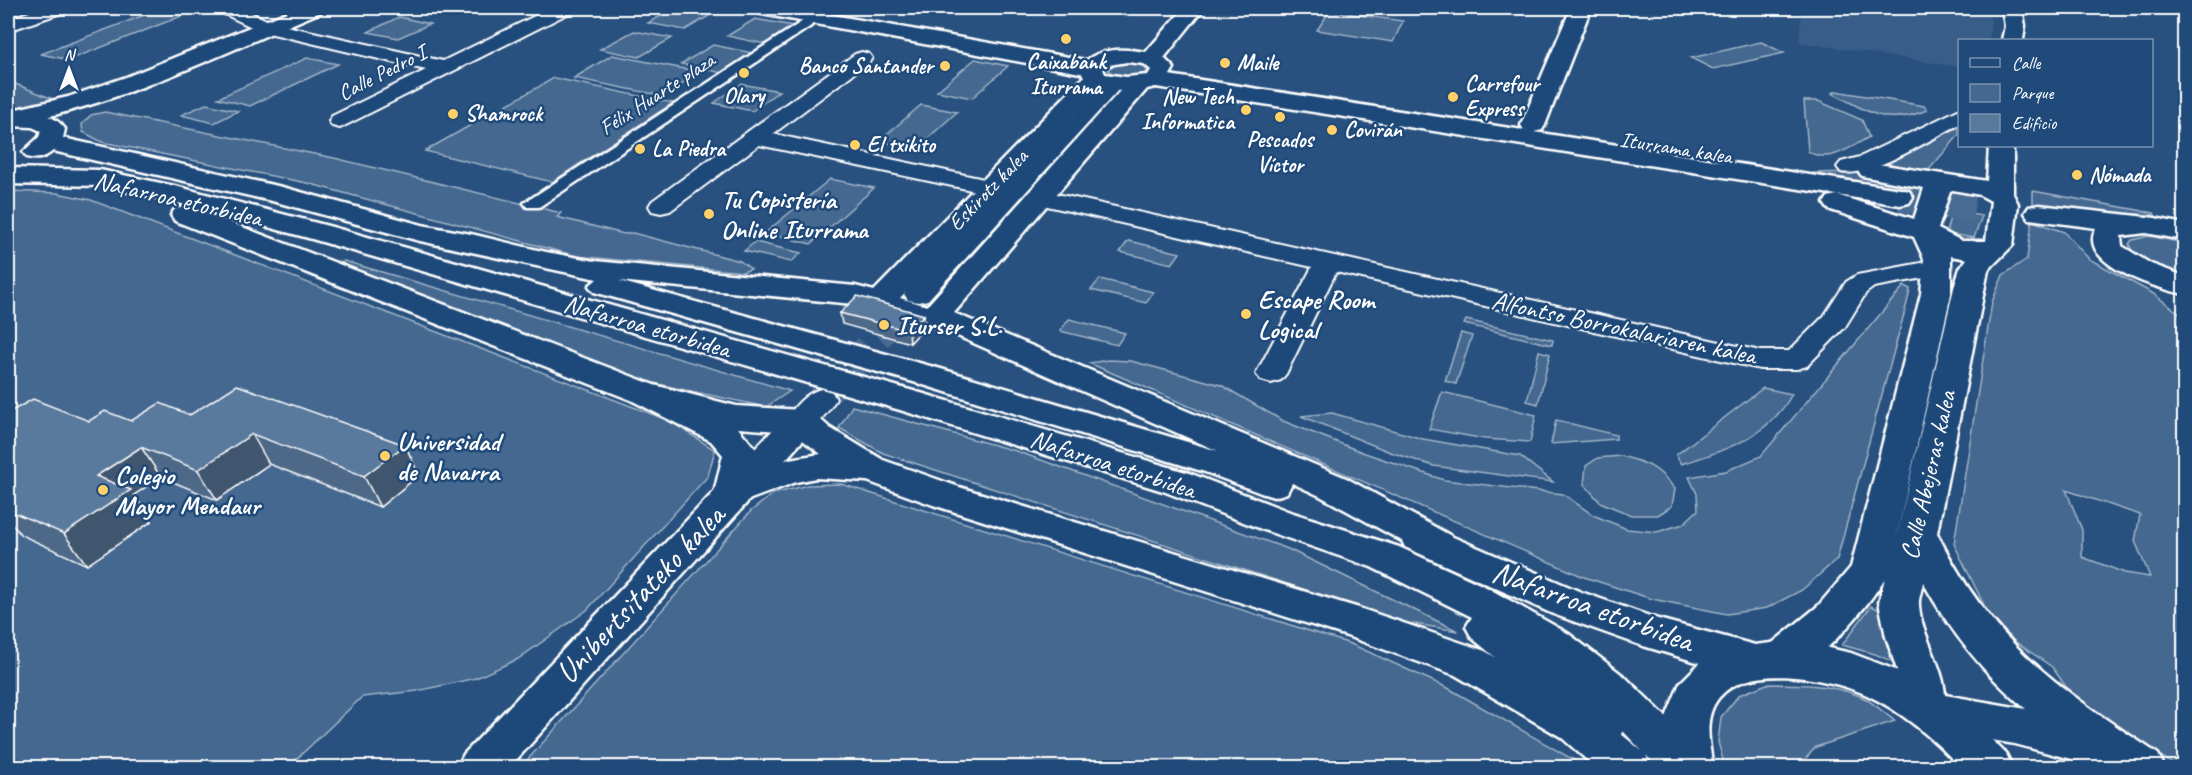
<svg xmlns="http://www.w3.org/2000/svg" width="2192" height="775" font-family="Caveat,sans-serif">
	<style>
		.built { fill: #375d88 }
		.green { fill: #446890; stroke: #a2b4c8; stroke-width: 1.5; fill-rule: evenodd }
		.lines { fill: none; stroke-linecap: round; stroke-linejoin: round }
		.minor-tunnel { stroke: #486b92; stroke-width: 28; stroke-dasharray: 28 14; stroke-linecap: butt }
		.tertiary-tunnel { stroke: #486b92; stroke-width: 30; stroke-dasharray: 30 15; stroke-linecap: butt }
		.pedestrian-casing { stroke: #fff; stroke-width: 5 }
		.minor-casing { stroke: #fff; stroke-width: 4 }
		.tertiary-casing { stroke: #fff; stroke-width: 5 }
		.secondary-casing { stroke: #fff; stroke-width: 5 }
		.pedestrian { fill: #1f4a7a; fill-rule: evenodd }
		.minor { fill: #1f4a7a; fill-rule: evenodd }
		.tertiary { fill: #1f4a7a; fill-rule: evenodd }
		.secondary { fill: #1f4a7a; fill-rule: evenodd }
		.wall { fill: #4d6987; stroke: #fff; stroke-width: 1.5 }
		.shaded-wall { fill: #3f556e; stroke: #fff; stroke-width: 1.5 }
		.building { fill: #5a7a9d; stroke: #fff; stroke-width: 1.5 }
		.poi-dot { fill: #ffd166; stroke: #1f4a7a; stroke-width: 2 }
		.labels { text-anchor: middle; dominant-baseline: central; stroke-width: 5; stroke-linejoin: round; paint-order: stroke }
		.far-poi-label { font-size: 22px; font-weight: bold; fill: #fff; stroke: #1f4a7a; text-anchor: start }
		.far-street-label { font-size: 22px; fill: #fff; stroke: #1f4a7a }
		.street-label { font-size: 26px; fill: #fff; stroke: #1f4a7a }
		.poi-label { font-size: 26px; font-weight: bold; fill: #fff; stroke: #1f4a7a; text-anchor: start }
		.near-street-label { font-size: 32px; fill: #fff; stroke: #1f4a7a }
	</style>
	<rect width="100%" height="100%" fill="#28517f"/>
	<filter id="ink" filterUnits="userSpaceOnUse"><feTurbulence type="fractalNoise" baseFrequency=".0167" numOctaves="2"/><feDisplacementMap in="SourceGraphic" scale="12" xChannelSelector="R" yChannelSelector="G"/><feConvolveMatrix kernelMatrix="1 2 1 2 8 2 1 2 1" color-interpolation-filters="sRGB"/></filter>
	<g filter="url(#ink)">
		<polygon class="built" points="1802,8 1978,8 1979,11 1988,12 1991,22 1989,40 1960,40 1959,67 1799,42"/>
		<g class="green">
			<polygon points="163,8 172,8 187,14 69,60 41,54"/>
			<polygon points="675,8 714,13 685,30 648,23"/>
			<polygon points="1330,11 1403,21 1393,42 1317,30"/>
			<polygon points="399,17 430,24 398,38 368,32"/>
			<polygon points="755,19 793,26 765,44 727,36"/>
			<polygon points="634,31 672,38 639,57 600,49"/>
			<polygon points="1761,42 1784,53 1713,69 1691,58"/>
			<polygon points="713,45 753,53 722,73 681,64"/>
			<polygon points="612,55 700,72 663,96 574,78"/>
			<polygon points="307,58 338,64 250,106 218,98"/>
			<polygon points="975,59 1008,66 972,98 937,91"/>
			<path d="M1128 62 1140 64 1147 71C1138 81 1117 80 1108 70L1112 65Z"/>
			<polygon points="554,78 673,103 552,182 425,151"/>
			<path d="M8 81 53 99C42 109 21 108 8 107Z"/>
			<polygon points="741,84 779,91 752,111 714,103"/>
			<path d="M1836 91 1924 106 1927 110C1885 127 1870 112 1832 93Z"/>
			<path d="M1804 101H1818L1862 120 1869 137C1851 147 1827 165 1808 151Z"/>
			<polygon points="206,104 238,111 214,123 181,115"/>
			<polygon points="921,105 957,112 916,149 879,141"/>
			<polygon points="105,112 334,158 561,213 557,217 624,234 633,233 740,261 751,269 743,272 576,256 307,183 102,142 83,132 82,124 91,115"/>
			<polygon points="1959,127 1959,135 1927,172 1882,165"/>
			<polygon points="1854,172 1890,177 1910,184 1911,187 1910,189 1812,173"/>
			<polygon points="830,179 874,188 811,244 765,233"/>
			<polygon points="8,191 57,193 91,200 670,421 715,450 708,476 587,610 518,659 476,678 417,691 362,697 288,767 8,768"/>
			<polygon points="2033,191 2154,213 2155,215 2095,213 2033,207"/>
			<polygon points="1952,211 1982,216 1974,238 1950,234 1947,228"/>
			<path d="M2032 221 2064 232 2089 259 2152 293 2179 313 2184 323V767H2177L2072 695 2052 667 2013 640 1988 613 1954 544 1992 302 2003 275 2027 259ZM2066 490 2140 515 2135 541 2150 577 2125 573 2082 557V530Z"/>
			<path d="M2149 236 2184 243V275C2167 272 2135 264 2129 244L2132 240Z"/>
			<polygon points="1128,241 1129,241 1180,253 1172,264 1120,252"/>
			<polygon points="755,242 801,253 791,262 744,251"/>
			<polygon points="344,261 790,391 766,407 643,381 338,265"/>
			<polygon points="1100,279 1153,292 1146,303 1091,290"/>
			<polygon points="1904,286 1910,289 1907,303 1837,559 1802,590 1767,608 1727,614 1652,599 1584,577 1089,363 1108,360 1131,361 1221,385 1283,421 1362,452 1444,480 1563,494 1593,515 1627,529 1657,532 1683,524 1698,510 1697,494 1689,477 1726,471 1761,456"/>
			<polygon points="1069,319 1125,333 1117,345 1060,331"/>
			<polygon points="1466,320 1553,340 1552,345 1464,324"/>
			<polygon points="1461,333 1472,336 1456,384 1445,381"/>
			<polygon points="1539,351 1550,354 1538,404 1527,401"/>
			<path d="M1763 388 1792 394C1770 436 1725 451 1681 464L1676 455Z"/>
			<polygon points="1442,392 1536,415 1530,442 1485,439 1429,429"/>
			<polygon points="852,406 1016,451 1288,549 1458,631 1408,623 883,453 839,428"/>
			<polygon points="1332,413 1423,439 1520,456 1553,482 1434,466 1390,452 1301,416"/>
			<polygon points="1556,420 1616,435 1616,439 1551,444"/>
			<path d="M1621 456C1648 463 1658 467 1675 489L1672 506 1658 515H1631L1600 502 1584 484 1586 466 1598 458Z"/>
			<polygon points="841,484 1351,644 1448,688 1586,767 521,767 751,511 773,494 808,485"/>
			<polygon points="1871,606 1884,612 1903,666 1875,654 1842,645"/>
			<path d="M1767 684C1798 684 1831 684 1860 696 1872 701 1884 713 1895 721L1816 747 1798 767H1725L1718 742 1721 717 1739 695Z"/>
		</g>
		<g class="lines">
			<polyline class="minor-tunnel" points="821,399 907,305"/>
			<polyline class="tertiary-tunnel" points="1900,197 2035,218"/>
			<g class="pedestrian-casing">
				<polygon id="pedestrian" points="806,19 811,20 813,23 811,26 539,207 527,207 524,203"/>
			</g>
			<g class="minor-casing">
				<g id="minor">
					<polygon points="41,8 66,8 64,12 8,31 8,19"/>
					<polygon points="218,8 241,8 273,23 443,61 551,8 573,8 571,12 340,128 332,126 329,121 332,116 426,70 260,31 220,12"/>
					<polygon points="862,52 869,54 872,58 869,62 773,134 998,182 1002,187 998,192 990,194 759,145 670,211 661,213 652,211 649,206 652,201 855,54"/>
					<polygon points="1113,78 1120,80 1123,84 1120,88 928,300 918,302 908,300 904,294 908,288 1106,80"/>
					<path d="M1960 109V124C1933 138 1868 179 1841 172L1837 167 1841 162 1860 157Z"/>
					<polygon points="1039,190 1760,351 1789,351 1824,316 1846,282 1857,275 1937,260 1946,262 1950,268 1946,274 1874,287 1866,293 1845,327 1807,366 1797,369 1760,369 1336,272 1286,374 1281,380 1271,383 1261,380 1256,374 1312,267 1030,202 1027,197 1030,192"/>
					<path d="M821 389 832 392 836 399C825 417 812 434 790 428L785 421C794 407 805 393 821 389Z"/>
				</g>
			</g>
			<g class="tertiary-casing">
				<g id="tertiary">
					<path d="M297 8H324L321 12C219 55 117 106 8 125V111L68 97 126 77Z"/>
					<polygon points="752,8 793,8 1091,61 1099,63 1102,68 1099,73 1091,75 762,14 755,12"/>
					<path d="M1571 8H1591L1545 125 1542 130 1534 132 1900 189 1909 191 1913 197 1909 203 1900 205 1837 195 1914 219 1924 188 1862 176 1858 171 1862 166 1871 163 1987 181 1989 146H2013V194L2018 204 2013 245 1988 270 1937 533C1991 643 2059 689 2158 754L2165 768 2097 766 2015 744 1932 730 1916 725 1915 721 1908 719 1901 706 1902 685 1886 637 1879 602 1885 578C1868 606 1820 665 1788 673 1782 674 1776 671 1770 669L1764 657 1770 645 1818 606 1851 567 1921 294 1924 259 1914 237 1828 209 1824 203 1828 197 1837 195 1156 87 1148 85 1145 80 1148 75 1156 73 1529 131 1524 130 1521 125ZM1953 190 1980 195 1991 201 1986 241H1962L1938 229 1950 191ZM1951 256 1967 259 1960 268 1954 288 1895 543 1951 294ZM1923 582C1950 631 1983 673 2026 709L1945 695C1944 666 1917 628 1919 600 1920 594 1922 588 1923 582Z"/>
					<polygon points="2002,8 2022,8 2025,26 2023,40 2002,40 2005,26"/>
					<path d="M2039 205 2155 218 2184 224V240L2146 233 2121 236 2122 246 2151 264 2184 276V294C2160 289 2076 265 2096 228L2029 219 2025 213 2029 207Z"/>
					<polygon points="801,410 813,413 818,421 813,429 509,768 457,768 464,754 789,413"/>
				</g>
			</g>
			<g class="secondary-casing">
				<path id="secondary" d="M1184 8H1204L1164 58 1174 68 1164 85 1147 89 954 313 1346 478 1453 537 1581 592 1658 619 1755 645 1779 642 1815 645 1851 653 1898 671 1928 687 1969 717 2006 754 2013 768H1961C1934 739 1903 712 1867 695 1829 678 1739 659 1714 705 1704 724 1710 747 1713 768H1658L1646 755 1652 768H1596L1561 737 1455 675 1347 636 933 505 867 481 816 478 796 482 732 506 719 502 714 493 723 455 711 441 631 400 175 221 171 215 175 209 185 207 195 209 654 385 736 406 801 410 813 413 830 428 883 460 959 487 1359 608 1485 651 1495 657 1472 638 1466 627 1472 617 1371 567 1264 530 1163 491 900 410 312 239 167 200 100 186 8 184V168L100 170 179 187 332 227 924 394 1189 473 1290 512 1399 547 1486 587 1569 634 1625 677 1666 717 1680 683 1700 663 1640 645 1553 614 1405 547 1402 541 1320 496 1292 483 1287 493 1274 497 1261 493 1205 472 917 383 594 292 589 286 597 279 420 241 276 202 53 151C44 158 38 160 27 157L23 152 39 137 41 131 32 127 8 126V112C27 111 53 111 65 129L63 138 282 187 422 225 471 234 546 252 595 261 855 286 874 291 1084 77 1080 68C1094 47 1123 48 1146 52ZM1127 62 1144 64 1151 70 1148 75 1126 77 1105 74 1103 69 1109 65ZM1100 87 1120 91 927 306 900 298ZM619 281 853 304 944 330 1218 451 941 369ZM738 428 792 432 821 454 789 459 755 470 759 453ZM1623 731 1642 751 1621 734Z"/>
			</g>
			<use href="#pedestrian" class="pedestrian"/>
			<use href="#minor" class="minor"/>
			<use href="#tertiary" class="tertiary"/>
			<use href="#secondary" class="secondary"/>
		</g>
		<g class="wall">
			<polygon points="840,313 924,315 925,327 910,343 842,324"/>
			<polygon points="8,413 89,421 131,421 190,415 405,445 419,475 380,507 269,464 217,500 161,477 134,495 152,521 87,565 21,535 8,519"/>
		</g>
		<g class="shaded-wall">
			<polygon points="924,315 925,327 910,343 909,331"/>
			<polygon points="252,434 269,464 217,500 198,470"/>
			<polygon points="405,445 419,475 380,507 364,476"/>
			<polygon points="141,447 161,477 134,495 152,521 87,565 64,534 96,476"/>
		</g>
		<g class="building">
			<polygon points="857,296 924,315 909,331 840,313"/>
			<polygon points="237,385 405,445 364,476 252,434 198,470 141,447 96,476 131,490 64,534 8,510 8,498 11,496 8,495 8,413 33,399 89,421 105,411 131,421 160,403 190,415"/>
		</g>
	</g>
	<g class="poi-dot">
		<circle cx="1066" cy="39" r="6"/>
		<circle cx="1225" cy="63" r="6"/>
		<circle cx="945" cy="66" r="6"/>
		<circle cx="744" cy="73" r="6"/>
		<circle cx="1453" cy="97" r="6"/>
		<circle cx="1246" cy="110" r="6"/>
		<circle cx="453" cy="114" r="6"/>
		<circle cx="1280" cy="117" r="6"/>
		<circle cx="1332" cy="130" r="6"/>
		<circle cx="855" cy="145" r="6"/>
		<circle cx="640" cy="149" r="6"/>
		<circle cx="2077" cy="175" r="6"/>
		<circle cx="709" cy="214" r="6"/>
		<circle cx="1246" cy="314" r="6"/>
		<circle cx="884" cy="325" r="6"/>
		<circle cx="385" cy="456" r="6"/>
		<circle cx="103" cy="490" r="6"/>
	</g>
	<g class="labels">
		<g class="far-poi-label">
			<text x="1066" y="62" text-anchor="middle">Caixabank<tspan x="1066" dy="25">Iturrama</tspan></text>
			<text x="1237" y="63">Maile</text>
			<text x="933" y="66" text-anchor="end">Banco Santander</text>
			<text x="1465" y="84">Carrefour<tspan x="1465" dy="25">Express</tspan></text>
			<text x="744" y="96" text-anchor="middle">Olary</text>
			<text x="1234" y="97" text-anchor="end">New Tech<tspan x="1234" dy="25">Informatica</tspan></text>
			<text x="465" y="114">Shamrock</text>
			<text x="1344" y="130">Covirán</text>
			<text x="1280" y="140" text-anchor="middle">Pescados<tspan x="1280" dy="25">Víctor</tspan></text>
			<text x="867" y="145">El txikito</text>
			<text x="652" y="149">La Piedra</text>
			<text x="2089" y="175">Nómada</text>
		</g>
		<g class="far-street-label">
			<text transform="translate(382 73) rotate(-27)">Calle Pedro I</text>
			<text transform="translate(657 94) rotate(-33)">Félix Huarte plaza</text>
			<text transform="translate(1676 148) rotate(9)">Iturrama kalea</text>
			<text transform="translate(988 190) rotate(-46)">Eskirotz kalea</text>
		</g>
		<g class="street-label">
			<text transform="translate(178 199) rotate(13)">Nafarroa etorbidea</text>
			<text transform="translate(647 326) rotate(16)">Nafarroa etorbidea</text>
			<text transform="translate(1624 328) rotate(12)">Alfontso Borrokalariaren kalea</text>
			<text transform="translate(1113 464) rotate(18)">Nafarroa etorbidea</text>
			<text transform="translate(1928 475) rotate(-77)">Calle Abejeras kalea</text>
		</g>
		<g class="poi-label">
			<text x="721" y="199">Tu Copistería<tspan x="721" dy="30">Online Iturrama</tspan></text>
			<text x="1258" y="299">Escape Room<tspan x="1258" dy="30">Logical</tspan></text>
			<text x="896" y="325">Iturser S.L.</text>
			<text x="397" y="441">Universidad<tspan x="397" dy="30">de Navarra</tspan></text>
			<text x="115" y="475">Colegio<tspan x="115" dy="30">Mayor Mendaur</tspan></text>
		</g>
		<g class="near-street-label">
			<text transform="translate(640 594) rotate(-47)">Unibertsitateko kalea</text>
			<text transform="translate(1593 606) rotate(20)">Nafarroa etorbidea</text>
		</g>
	</g>
	<rect width="2192" height="775" fill="none" stroke="#1f4a7a" stroke-width="30"/>
	<rect x="15" y="15" width="2162" height="745" fill="none" stroke="#fff" stroke-width="2" filter="url(#ink)"/>
	<rect x="1958" y="39" width="195" height="108" fill="#1f4a7a" stroke="#7992af" stroke-width="1.5"/>
	<rect x="1970" y="58" width="30" height="9" fill="#1f4a7a" stroke="#7992af" stroke-width="1.5"/>
	<text x="2012" y="69" font-size="18" fill="#ffffff">Calle</text>
	<rect x="1970" y="84" width="30" height="18" fill="#446890" stroke="#7992af" stroke-width="1.5"/>
	<text x="2012" y="99" font-size="18" fill="#ffffff">Parque</text>
	<rect x="1970" y="114" width="30" height="18" fill="#5a7a9d" stroke="#7992af" stroke-width="1.5"/>
	<text x="2012" y="129" font-size="18" fill="#ffffff">Edificio</text>
	<g transform="translate(69 69)" stroke="#1f4a7a" stroke-width="4.5" paint-order="stroke">
	<path d="M0-4.5L10 22L0 15L-10 22Z" fill="#ffffff"/>
	<text y="-9" font-size="16" font-weight="bold" text-anchor="middle" fill="#ffffff">N</text>
	</g>
</svg>
